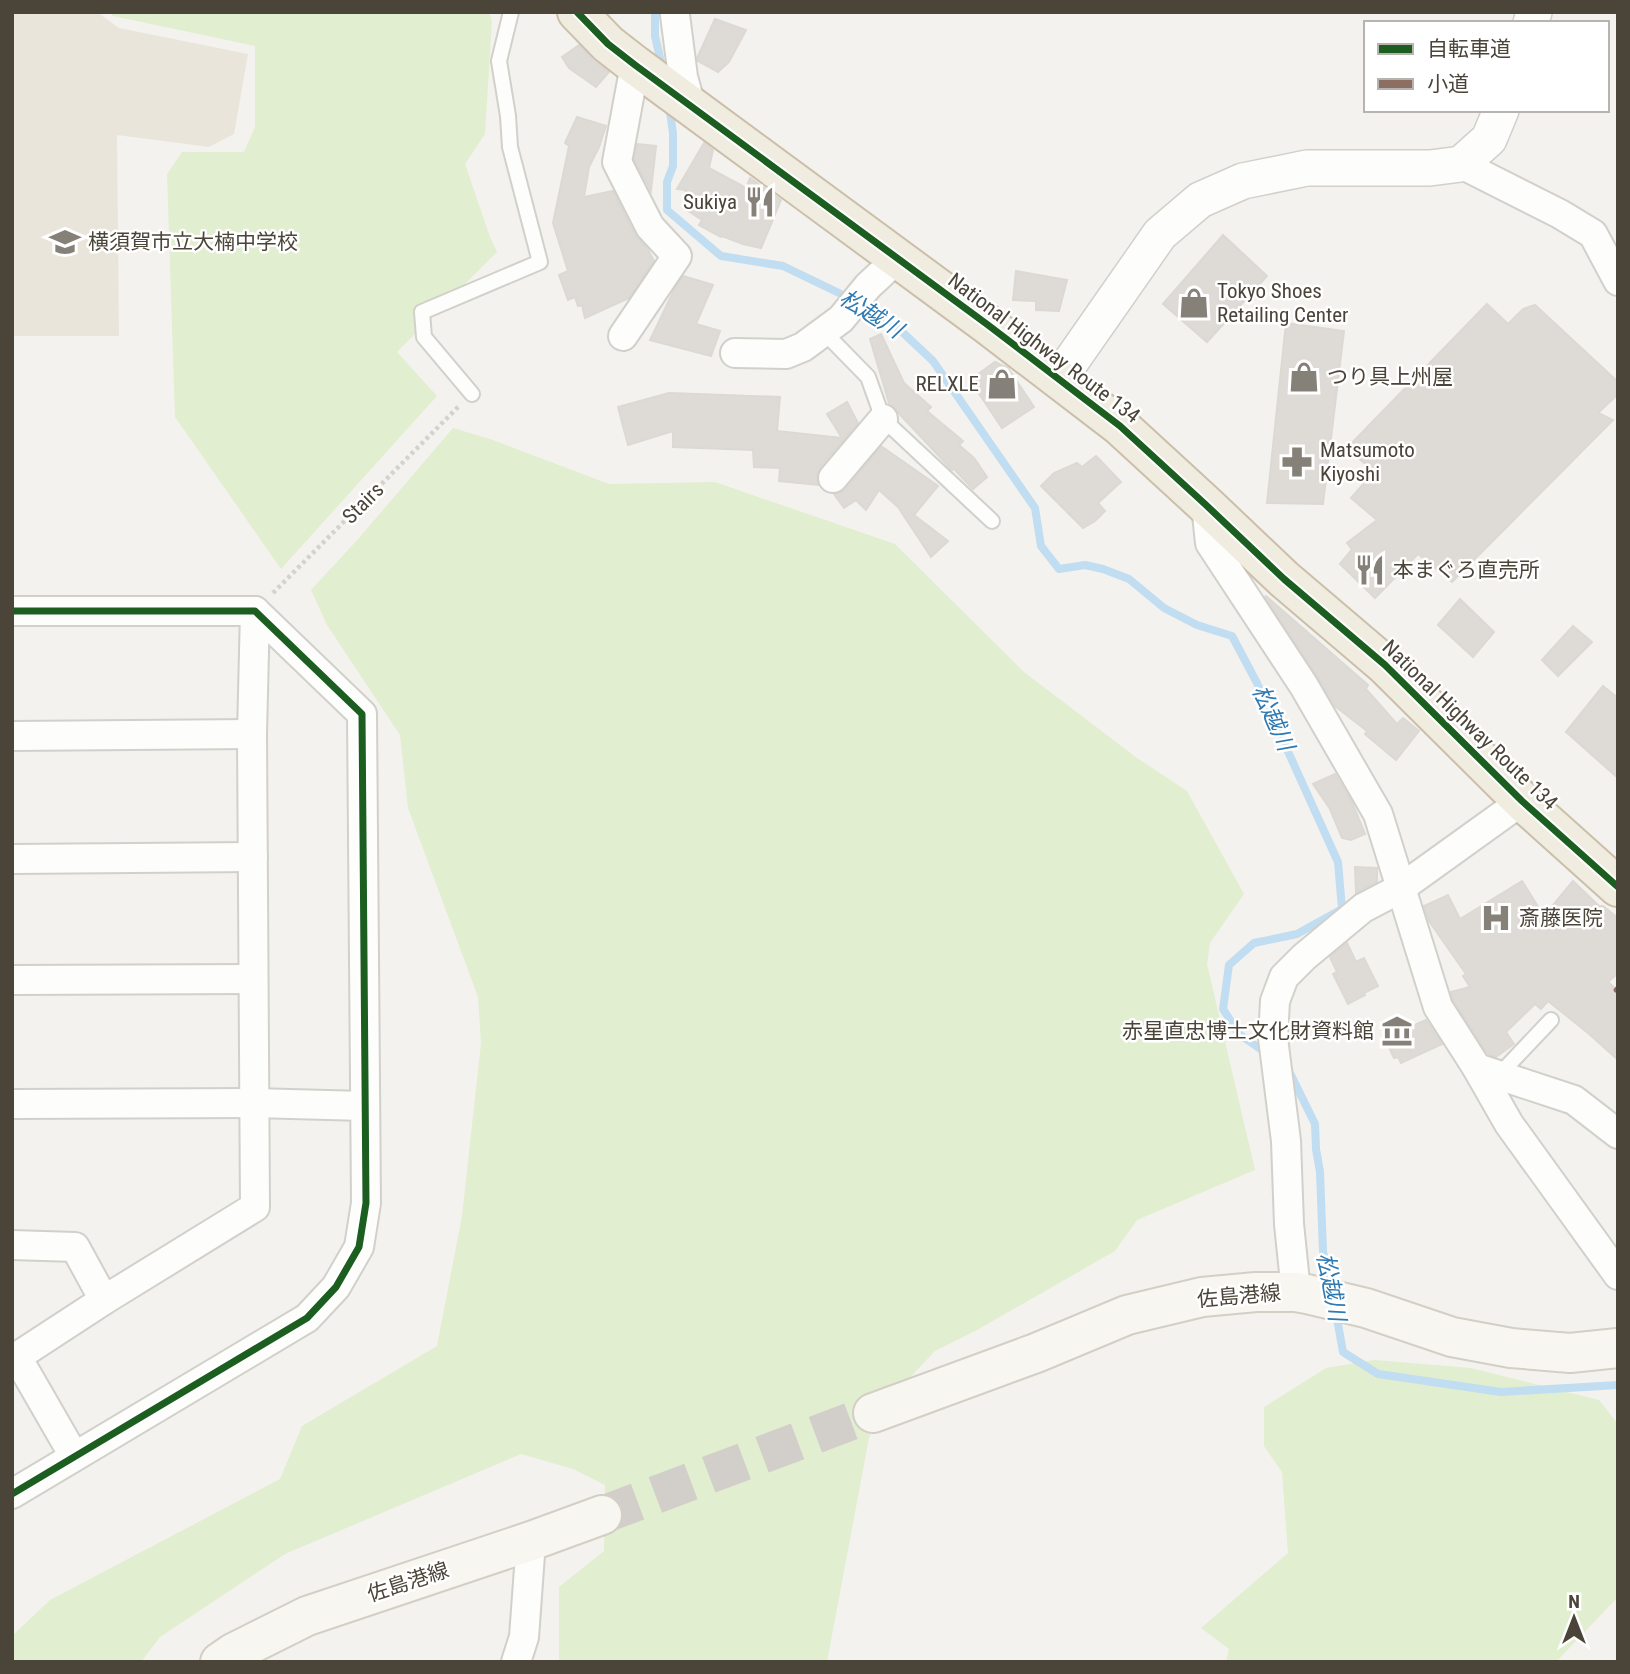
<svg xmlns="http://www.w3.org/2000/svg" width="1630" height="1674" font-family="'Roboto Condensed','Noto Sans JP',sans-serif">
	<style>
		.education { fill: #eae5da }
		.green { fill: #e1eecf }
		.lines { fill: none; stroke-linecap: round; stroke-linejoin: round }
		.stream { stroke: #c0ddf1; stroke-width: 8 }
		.building { fill: #dedbd6; stroke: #dcd9d4; stroke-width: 2 }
		.secondary-tunnel { stroke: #d2cfca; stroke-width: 38; stroke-dasharray: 38 19; stroke-linecap: butt }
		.service-casing { stroke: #d2d0cb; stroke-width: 18 }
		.minor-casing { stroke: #d2d0cb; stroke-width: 32 }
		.tertiary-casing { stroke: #d2d0cb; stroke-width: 38 }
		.secondary-casing { stroke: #d3cfc5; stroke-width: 42 }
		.trunk-casing { stroke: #ccbfa9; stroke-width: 42 }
		.path { stroke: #d3d2cc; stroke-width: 4.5; stroke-dasharray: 3.5 3.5; stroke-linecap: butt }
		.service { stroke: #fdfdfc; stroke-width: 14 }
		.minor { stroke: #fdfdfc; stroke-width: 28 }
		.tertiary { stroke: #fdfdfc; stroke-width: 35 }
		.secondary { stroke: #f7f6f1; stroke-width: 38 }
		.trunk { stroke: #f0ece0; stroke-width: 38 }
		.quiet { stroke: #8d6e63; stroke-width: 5; stroke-dasharray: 10 5; stroke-linecap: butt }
		.cycleway-casing { stroke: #fff; stroke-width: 11 }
		.cycleway { stroke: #1b5e20; stroke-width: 7 }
		.labels { text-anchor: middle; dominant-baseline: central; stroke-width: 5; stroke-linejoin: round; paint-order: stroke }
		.poi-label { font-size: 21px; fill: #4b4439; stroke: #fff; text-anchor: start }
		.street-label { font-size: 21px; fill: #4b4439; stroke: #fff }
		.water-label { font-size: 23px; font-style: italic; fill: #2e7ab2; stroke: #fff }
	</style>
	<rect width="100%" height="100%" fill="#f4f2ee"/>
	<polygon class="education" points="12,12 97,12 119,28 248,54 234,134 209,147 117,135 119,336 12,336"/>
	<g class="green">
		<polygon points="110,12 489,12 492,21 485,134 465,164 490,237 497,252 397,352 437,396 281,569 175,417 167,174 182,152 244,152 255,127 255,46 113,16"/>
		<polygon points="453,428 493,440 609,484 715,482 895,544 1024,672 1137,758 1187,791 1244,894 1210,943 1207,964 1255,1170 1137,1220 1115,1251 977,1330 935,1351 882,1407 869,1438 827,1662 559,1662 559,1587 604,1551 605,1485 573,1469 521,1454 285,1554 160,1637 141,1662 12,1662 12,1636 50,1600 280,1479 302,1426 437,1346 462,1216 481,1043 478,997 408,808 400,735 327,625 311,590 359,538"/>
		<polygon points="1374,1360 1471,1368 1599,1400 1618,1424 1618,1597 1556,1662 1226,1662 1229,1649 1201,1628 1288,1553 1282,1472 1264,1446 1264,1407 1326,1368"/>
	</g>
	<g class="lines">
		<g class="stream">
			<polyline points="655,12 655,36 663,71"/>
			<polyline points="669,105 673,133 673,166 667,182 667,210 721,256 783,266 870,308 899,329 933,361 1035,508 1041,546 1059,569 1085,565 1103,569 1129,579 1164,608 1197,625 1232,636 1257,683 1338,862 1342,909 1297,934 1254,943 1229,965 1223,1009 1239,1034 1269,1055"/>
			<polyline points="1288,1069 1315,1124 1316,1149 1320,1172 1323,1251 1331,1290"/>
			<polyline points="1336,1313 1343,1352 1378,1374 1501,1392 1618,1385"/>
		</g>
	</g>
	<g class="building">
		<polygon points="715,19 746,30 729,62 718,72 698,61 697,58"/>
		<polygon points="579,45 594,61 609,72 596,87 569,68 562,57"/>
		<polygon points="577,117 606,126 599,147 589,167 584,197 613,191 635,235 648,250 654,261 629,298 585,318 582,305 578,306 575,297 568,300 559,275 568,271 553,223 569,146 565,143"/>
		<polygon points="704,143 713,150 709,168 746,188 750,178 781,200 761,248 743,244 722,236 721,237 699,225 702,220 685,209 688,203 683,200 686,190 677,189"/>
		<polygon points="637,144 656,146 651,191 634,159"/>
		<polygon points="1223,235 1267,276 1207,342 1163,304"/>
		<polygon points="1016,271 1067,280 1059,311 1036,310 1036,301 1013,300"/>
		<polygon points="683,276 713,285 696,324 720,331 711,356 650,340 674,290"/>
		<polygon points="1487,304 1508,324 1523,309 1535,305 1618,382 1618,394 1598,413 1613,420 1452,582 1418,554 1375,598 1340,564 1352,549 1347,543 1377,520 1351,498 1374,472 1347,448"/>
		<polygon points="1286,323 1344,331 1323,504 1267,503"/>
		<polygon points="881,334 904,383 931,407 927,411 963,441 959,445 974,458 987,477 973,489 953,468 952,470 889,403 870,339"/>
		<polygon points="995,362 1008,368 1034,407 1002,428 970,380"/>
		<polygon points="669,393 780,397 777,431 842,438 827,414 847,402 858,423 820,467 817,476 818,485 779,481 780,468 754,467 753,450 673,447 673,431 628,445 618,407"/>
		<polygon points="881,446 938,486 914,515 948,541 931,557 898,507 879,490 866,510 856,500 844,508 834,494 839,493 846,489"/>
		<polygon points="1096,456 1121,482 1098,503 1105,511 1095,521 1083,528 1041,486 1054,473 1077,463 1082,467"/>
		<polygon points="1266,596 1368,685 1366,689 1397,724 1403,718 1419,731 1396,760 1365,734 1367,731 1335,706 1318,677 1265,597"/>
		<polygon points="1460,599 1494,632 1473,657 1438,625"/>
		<polygon points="1573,626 1592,642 1558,676 1542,660"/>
		<polygon points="1603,686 1618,698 1618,778 1566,732"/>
		<polygon points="1335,774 1352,802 1365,834 1351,840 1342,838 1330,809 1313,784"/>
		<polygon points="1355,867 1377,868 1377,882 1356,893"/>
		<polygon points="1522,881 1544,916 1573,881 1599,906 1603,906 1618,918 1618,973 1608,982 1618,991 1618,1060 1588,1033 1548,1001 1541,1009 1535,1004 1506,1032 1514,1044 1496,1057 1490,1055 1485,1050 1453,1000 1451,992 1470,987 1463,976 1466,974 1429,921 1424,906 1448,895 1460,919"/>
		<polygon points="1347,943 1356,962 1364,958 1378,986 1364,993 1365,995 1348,1004 1333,974 1337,972 1330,957"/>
		<polygon points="1426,1020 1442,1044 1401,1063 1398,1057 1394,1058 1385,1039 1390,1036 1388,1030 1405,1022 1408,1028"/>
	</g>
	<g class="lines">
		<polyline class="secondary-tunnel" points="602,1515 873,1413"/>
		<g class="service-casing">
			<g id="service">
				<polyline points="823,331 868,377 883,419 992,521"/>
				<polyline points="472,394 424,337 422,312 540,262 510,147 508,116 499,61 511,12"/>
				<polyline points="1498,1076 1551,1020"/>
			</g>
		</g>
		<g class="minor-casing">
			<g id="minor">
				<polyline points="675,15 683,77 691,106"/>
				<polyline points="1461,164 1560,214 1593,234 1618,281"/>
				<polyline points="623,336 677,256 650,227 617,162 635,65"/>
				<polyline points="735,353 786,354 803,347 841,319 868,286 897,259"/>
				<polyline points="833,478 883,419"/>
				<polyline points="1206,505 1210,543 1304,686 1378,814 1438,1007 1477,1068 1509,1124 1618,1275"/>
				<polyline points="12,611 255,611 362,714 366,1203 359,1247 336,1287 307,1318 12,1494"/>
				<polyline points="12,736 252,734"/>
				<polyline points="12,859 253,857"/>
				<polyline points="12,980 253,979"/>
				<polyline points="1477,1068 1574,1100 1618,1134"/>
				<polyline points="12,1104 253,1103 364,1106"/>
				<polyline points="12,1245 75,1247 104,1300"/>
				<polyline points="1296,1292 1289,1224 1286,1141 1273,1038 1275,1001 1284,977 1304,957 1363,908 1401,888 1522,801"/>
				<polyline points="17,1357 74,1456"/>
				<polyline points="12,1360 104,1300 255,1207 252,734 255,611"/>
				<polyline points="516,1662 524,1637 531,1541"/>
			</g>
		</g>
		<g class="tertiary-casing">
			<g id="tertiary">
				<polyline points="1531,23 1534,12"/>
				<polyline points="1058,380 1160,234 1200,200 1243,181 1307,168 1430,168 1461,164 1489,139 1501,110"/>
			</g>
		</g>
		<g class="secondary-casing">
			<g id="secondary">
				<polyline points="873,1413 1036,1353 1127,1315 1202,1297 1256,1292 1296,1292 1307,1294 1366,1308 1452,1337 1511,1348 1570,1353 1618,1348"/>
				<polyline points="220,1662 233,1653 307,1616 531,1541 602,1515"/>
			</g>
		</g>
		<g class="trunk-casing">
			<polyline id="trunk" points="577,12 608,44 635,65 988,325 1120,426 1206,505 1284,579 1385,665 1522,801 1618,887"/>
		</g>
		<polyline class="path" points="273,593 459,406"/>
		<use href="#service" class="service"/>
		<use href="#minor" class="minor"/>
		<use href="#tertiary" class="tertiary"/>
		<use href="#secondary" class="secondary"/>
		<use href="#trunk" class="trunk"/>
		<polyline class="quiet" points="1618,988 1616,990 1618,991"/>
		<g class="cycleway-casing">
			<g id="cycleway">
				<polyline points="577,12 608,44 635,65 988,325 1120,426 1206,505 1284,579 1385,665 1522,801 1618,887"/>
				<polyline points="12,611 255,611 362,714 366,1203 359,1247 336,1287 307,1318 12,1494"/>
			</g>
		</g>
		<use href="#cycleway" class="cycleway"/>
	</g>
	<defs>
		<g id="restaurant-bare" transform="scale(2.415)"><path d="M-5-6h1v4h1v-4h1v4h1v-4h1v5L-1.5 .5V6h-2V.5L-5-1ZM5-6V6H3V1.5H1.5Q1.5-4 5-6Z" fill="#868178" stroke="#fff" stroke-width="2.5" paint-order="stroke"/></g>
		<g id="school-bare" transform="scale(2.415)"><path d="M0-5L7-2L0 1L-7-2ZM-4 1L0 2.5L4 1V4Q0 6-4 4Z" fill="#868178" stroke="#fff" stroke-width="2.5" paint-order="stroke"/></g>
		<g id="shop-bare" transform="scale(2.415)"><path d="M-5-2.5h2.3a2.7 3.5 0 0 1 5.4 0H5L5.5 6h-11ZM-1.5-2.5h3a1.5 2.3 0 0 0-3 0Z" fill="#868178" stroke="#fff" stroke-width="2.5" paint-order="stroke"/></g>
		<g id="pharmacy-bare" transform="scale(2.415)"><path d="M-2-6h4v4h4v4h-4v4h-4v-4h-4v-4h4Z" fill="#868178" stroke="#fff" stroke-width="2.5" paint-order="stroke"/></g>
		<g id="hospital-bare" transform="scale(2.415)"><path d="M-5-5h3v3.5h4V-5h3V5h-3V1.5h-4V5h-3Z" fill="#868178" stroke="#fff" stroke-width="2.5" paint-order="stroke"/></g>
		<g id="museum-bare" transform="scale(2.415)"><path d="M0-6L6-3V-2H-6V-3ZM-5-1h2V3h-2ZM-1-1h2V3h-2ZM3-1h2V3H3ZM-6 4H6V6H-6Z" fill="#868178" stroke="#fff" stroke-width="2.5" paint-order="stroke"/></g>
	</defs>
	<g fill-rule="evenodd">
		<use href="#restaurant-bare" x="760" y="202"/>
		<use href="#school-bare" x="65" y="242"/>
		<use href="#shop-bare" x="1194" y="303"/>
		<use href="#shop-bare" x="1304" y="377"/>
		<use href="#shop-bare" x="1002" y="384"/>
		<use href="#pharmacy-bare" x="1297" y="462"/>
		<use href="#restaurant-bare" x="1370" y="570"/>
		<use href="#hospital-bare" x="1496" y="918"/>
		<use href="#museum-bare" x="1397" y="1031"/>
	</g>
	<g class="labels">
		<g class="poi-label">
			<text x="737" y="202" text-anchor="end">Sukiya</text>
			<text x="88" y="242">横須賀市立大楠中学校</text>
			<text x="1217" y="291">Tokyo Shoes<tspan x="1217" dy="24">Retailing Center</tspan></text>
			<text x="1327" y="377">つり具上州屋</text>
			<text x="979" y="384" text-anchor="end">RELXLE</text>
			<text x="1320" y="450">Matsumoto<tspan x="1320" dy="24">Kiyoshi</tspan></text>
			<text x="1393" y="570">本まぐろ直売所</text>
			<text x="1519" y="918">斎藤医院</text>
			<text x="1374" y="1031" text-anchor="end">赤星直忠博士文化財資料館</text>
		</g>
		<g class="street-label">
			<text transform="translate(1044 348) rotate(37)">National Highway Route 134</text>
			<text transform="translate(363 503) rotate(-45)">Stairs</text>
			<text transform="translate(1470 725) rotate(44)">National Highway Route 134</text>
			<text transform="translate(1239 1296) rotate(-5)">佐島港線</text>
			<text transform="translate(408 1582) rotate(-18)">佐島港線</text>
		</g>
		<g class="water-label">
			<text transform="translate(871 314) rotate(32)">松越川</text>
			<text transform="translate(1273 718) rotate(66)">松越川</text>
			<text transform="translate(1331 1287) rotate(79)">松越川</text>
		</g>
	</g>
	<rect width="1630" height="1674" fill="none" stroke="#4b4439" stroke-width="28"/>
	<rect x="1364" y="21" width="245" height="91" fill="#ffffff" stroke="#b7b4b0" stroke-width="2"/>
	<rect x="1378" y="44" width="35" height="10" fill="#1b5e20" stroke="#b7b4b0" stroke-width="2"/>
	<text x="1427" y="56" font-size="21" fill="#4b4439">自転車道</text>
	<rect x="1378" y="79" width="35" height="10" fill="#8d6e63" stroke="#b7b4b0" stroke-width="2"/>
	<text x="1427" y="91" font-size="21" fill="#4b4439">小道</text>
	<g transform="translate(1574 1618)" stroke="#ffffff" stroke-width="5" paint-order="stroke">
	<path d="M0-5L12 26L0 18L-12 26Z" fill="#4b4439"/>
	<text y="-10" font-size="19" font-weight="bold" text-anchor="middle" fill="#4b4439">N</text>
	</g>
</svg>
